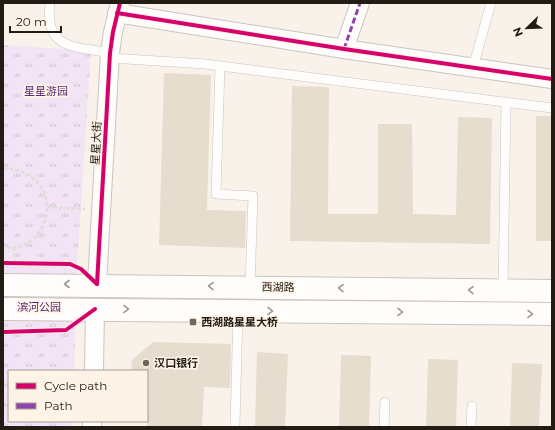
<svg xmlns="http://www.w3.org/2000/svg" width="555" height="430" font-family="Montserrat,'Noto Sans SC',sans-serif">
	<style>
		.grass { fill: url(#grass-tufts) }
		.building { fill: #e7ddcf }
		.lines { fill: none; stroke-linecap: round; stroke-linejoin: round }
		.service-casing { stroke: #cac5bd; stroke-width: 10 }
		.minor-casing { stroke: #cac5bd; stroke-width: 20 }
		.secondary-casing { stroke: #cac5bd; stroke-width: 24 }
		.path { stroke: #dfdedb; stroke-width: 2.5; stroke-dasharray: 4 2; stroke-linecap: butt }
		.service { stroke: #fefdfc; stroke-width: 9 }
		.minor { stroke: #fefdfc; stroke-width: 18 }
		.secondary { stroke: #fefdfc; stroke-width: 22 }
		.quiet { stroke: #8e44ad; stroke-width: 3; stroke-dasharray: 6 3; stroke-linecap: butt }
		.cycleway-casing { stroke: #fdf3e6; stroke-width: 6 }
		.cycleway { stroke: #d6006c; stroke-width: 4 }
		.oneway { stroke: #9b9894 }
		.poi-dot { fill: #6d675f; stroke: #fdf3e6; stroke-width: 1.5 }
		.labels { text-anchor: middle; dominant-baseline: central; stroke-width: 3.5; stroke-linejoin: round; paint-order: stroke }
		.park-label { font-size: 11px; fill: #5d2c77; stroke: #fdf3e6 }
		.street-label { font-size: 11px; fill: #221c14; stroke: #fdf3e6 }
		.poi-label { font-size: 11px; font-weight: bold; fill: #221c14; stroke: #fdf3e6; text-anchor: start }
	</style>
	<defs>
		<pattern id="grass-tufts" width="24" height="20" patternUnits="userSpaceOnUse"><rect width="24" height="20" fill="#f2e4f4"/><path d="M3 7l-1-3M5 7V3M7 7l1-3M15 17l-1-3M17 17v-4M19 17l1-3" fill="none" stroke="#cfc3d0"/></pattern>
	</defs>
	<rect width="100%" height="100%" fill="#f8f2eb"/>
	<polygon class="grass" points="3,45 91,51 77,266 74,371 9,371 9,421 73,421 73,427 3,427"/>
	<g class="building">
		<polygon points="164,73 211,75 207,210 246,211 245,248 159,245"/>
		<polygon points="292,86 329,87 328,214 378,214 378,124 412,124 413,214 456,215 458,117 492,118 490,244 290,241"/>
		<rect x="536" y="116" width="16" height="125"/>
		<polygon points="153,342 231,344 230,388 204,387 202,427 147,427 147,371 131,371 132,360"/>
		<polygon points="257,352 288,354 285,427 255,427"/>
		<polygon points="341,355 371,356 369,427 339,427"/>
		<polygon points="428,359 458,360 456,427 426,427"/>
		<polygon points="512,363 542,364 539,427 510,427"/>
	</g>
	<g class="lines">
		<g class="service-casing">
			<g id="service">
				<path d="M50 3C44 50 74 46 110 53"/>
				<polyline points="110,58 205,64 552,108"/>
				<polyline points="220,66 216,194 253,196 250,287"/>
				<polyline points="473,67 491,3"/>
				<polyline points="503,290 506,103"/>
				<polyline points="235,427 238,310"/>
				<polyline points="384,427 385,402"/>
				<polyline points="471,427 472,406"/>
			</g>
		</g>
		<g class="minor-casing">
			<g id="minor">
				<polyline points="117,13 344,49 552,79"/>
				<polyline points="344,49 360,3"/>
				<polyline points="97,284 110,53 113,32 120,3"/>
				<polyline points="94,371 95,309"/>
				<polyline points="92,427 92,421"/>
			</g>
		</g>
		<g class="secondary-casing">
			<g id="secondary">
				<polyline points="3,285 552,291"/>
				<polyline points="3,309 552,314"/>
			</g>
		</g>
		<g class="path">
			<path d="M3 168C70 172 52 256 3 247"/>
			<polyline points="47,207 85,209"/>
			<polyline points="14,247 15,263"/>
		</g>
		<use href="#service" class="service"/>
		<use href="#minor" class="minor"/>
		<use href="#secondary" class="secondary"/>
		<polyline class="quiet" points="344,49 360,3"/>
		<g class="cycleway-casing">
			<g id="cycleway">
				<polyline points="117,13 344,49 552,79"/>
				<polyline points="3,263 70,264 81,269 97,284"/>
				<polyline points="97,284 110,53 113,32 120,3"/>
				<polyline points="3,332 66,330 95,309"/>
			</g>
		</g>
		<use href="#cycleway" class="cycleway"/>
	</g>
	<defs><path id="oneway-chevron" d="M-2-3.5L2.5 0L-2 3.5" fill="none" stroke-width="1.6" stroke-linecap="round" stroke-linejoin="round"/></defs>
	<g class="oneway">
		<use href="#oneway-chevron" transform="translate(67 284) rotate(180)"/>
		<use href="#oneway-chevron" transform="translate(211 286) rotate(-179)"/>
		<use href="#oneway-chevron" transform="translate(341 288) rotate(-179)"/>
		<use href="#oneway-chevron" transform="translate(471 290) rotate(-179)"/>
		<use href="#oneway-chevron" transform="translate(126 309) rotate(1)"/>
		<use href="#oneway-chevron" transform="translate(270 311) rotate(1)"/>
		<use href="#oneway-chevron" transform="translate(400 312) rotate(1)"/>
		<use href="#oneway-chevron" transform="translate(530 314) rotate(1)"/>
	</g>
	<g class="poi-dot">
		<rect x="189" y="318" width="8" height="8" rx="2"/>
		<circle cx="146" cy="363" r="4"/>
	</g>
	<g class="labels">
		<g class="park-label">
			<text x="46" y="91">星星游园</text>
			<text x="39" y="307">滨河公园</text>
		</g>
		<g class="street-label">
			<text transform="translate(96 143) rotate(-87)">星星大街</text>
			<text transform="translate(278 287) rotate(1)">西湖路</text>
		</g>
		<g class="poi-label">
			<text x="201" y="322">西湖路星星大桥</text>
			<text x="154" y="363">汉口银行</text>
		</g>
	</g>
	<rect width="555" height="430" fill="none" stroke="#221c14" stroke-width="8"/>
	<rect x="8" y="370" width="140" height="52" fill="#fdf3e6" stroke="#a59d92"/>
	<rect x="16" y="383" width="20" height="6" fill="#d6006c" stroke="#a59d92"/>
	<text x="44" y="390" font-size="12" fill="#221c14">Cycle path</text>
	<rect x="16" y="403" width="20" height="6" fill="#8e44ad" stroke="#a59d92"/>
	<text x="44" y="410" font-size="12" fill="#221c14">Path</text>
	<g transform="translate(527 28) rotate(247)" stroke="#fdf3e6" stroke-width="3" paint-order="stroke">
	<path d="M0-3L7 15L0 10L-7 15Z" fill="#221c14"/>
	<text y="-6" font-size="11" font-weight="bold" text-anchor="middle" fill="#221c14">N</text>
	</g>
	<path d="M10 26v6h51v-6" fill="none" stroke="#221c14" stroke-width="2"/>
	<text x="16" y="26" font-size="12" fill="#221c14" stroke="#fdf3e6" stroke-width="3" paint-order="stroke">20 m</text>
</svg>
